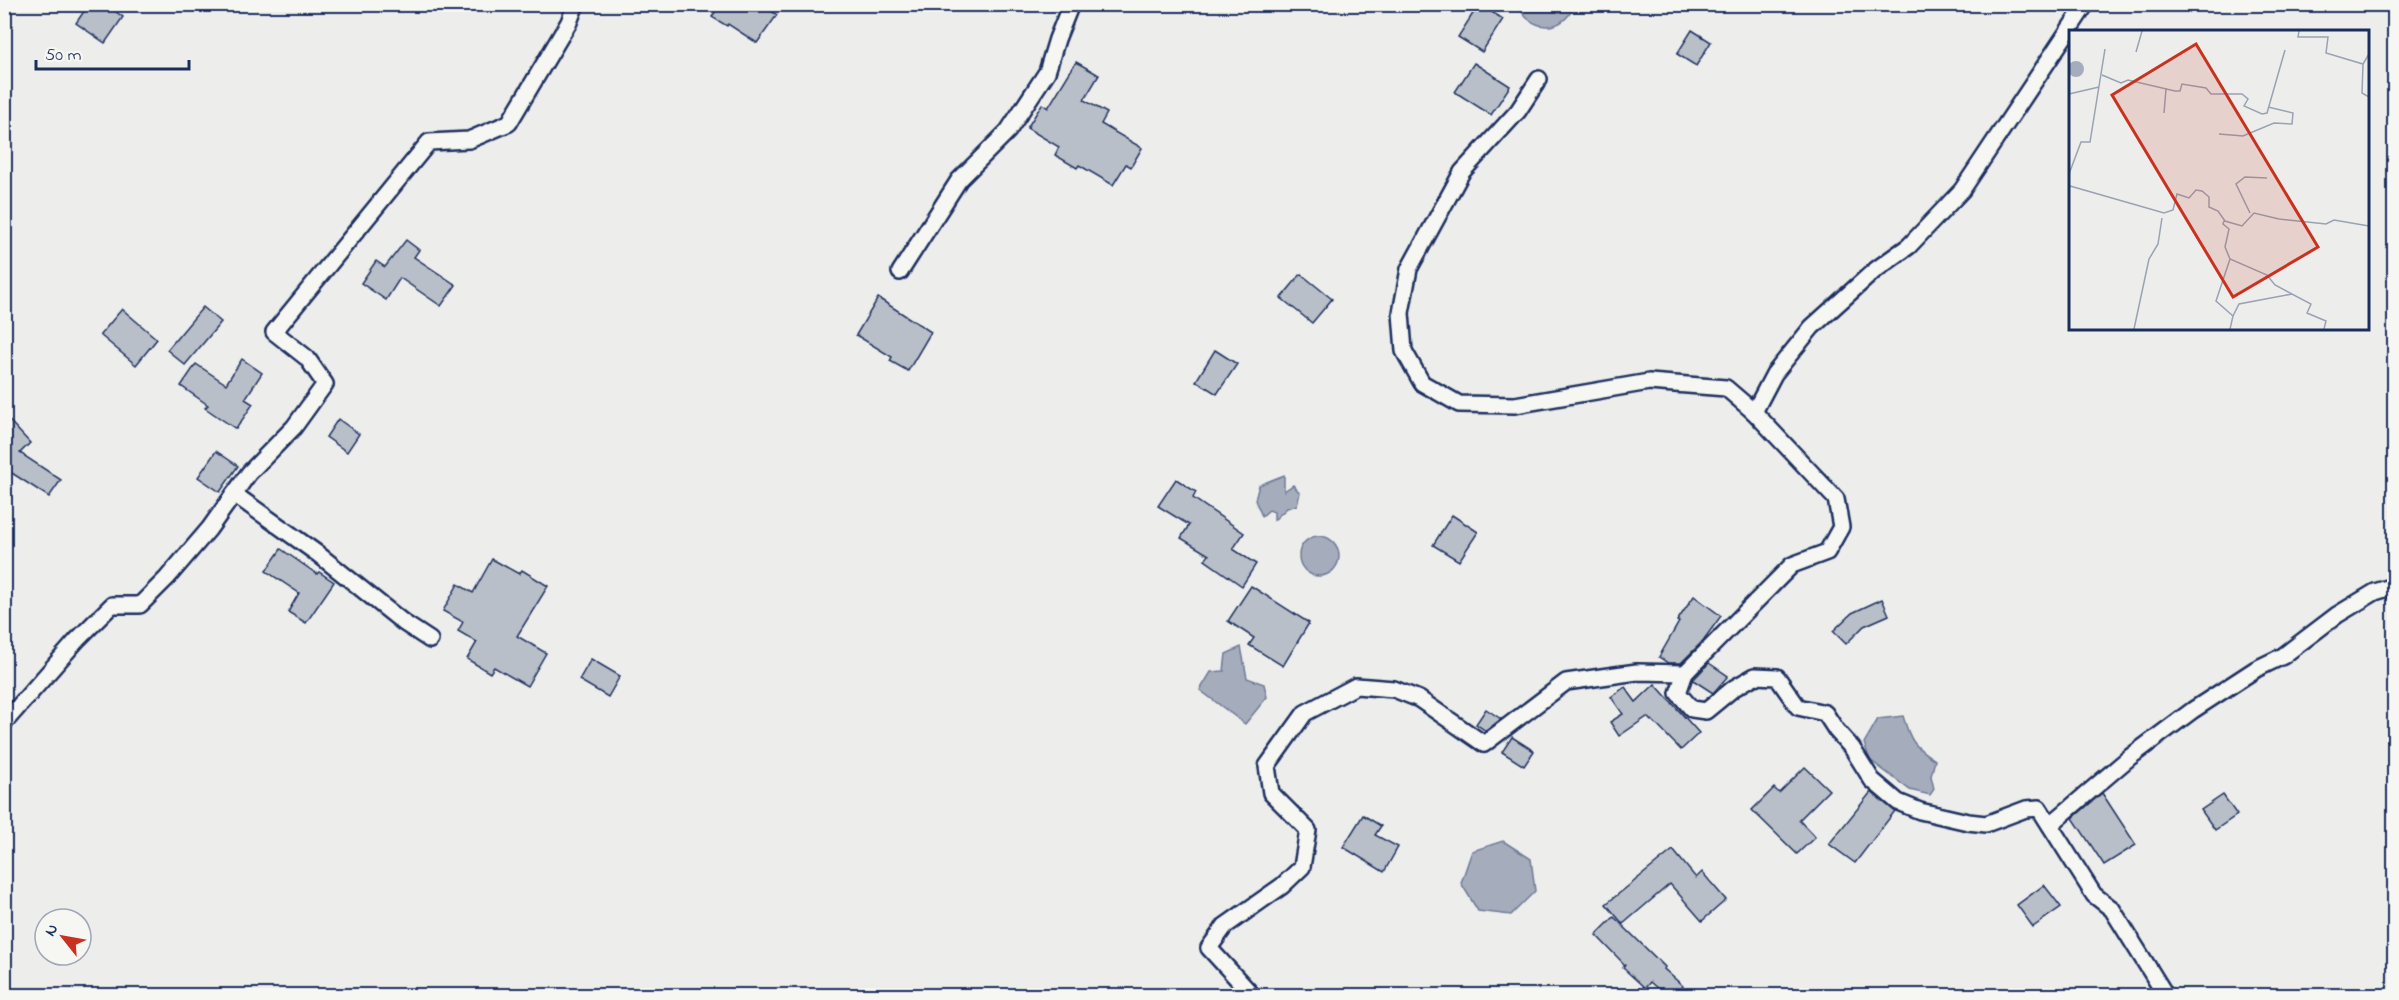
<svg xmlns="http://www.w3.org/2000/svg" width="2399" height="1000" font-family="'Indie Flower',sans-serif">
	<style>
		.water { fill: #a5acbc; stroke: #6e7a96; stroke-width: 1.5 }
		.building { fill: #b9bfc8; stroke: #1b2f5e; stroke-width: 1.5 }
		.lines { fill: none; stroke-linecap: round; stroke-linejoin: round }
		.minor-casing { stroke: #1b2f5e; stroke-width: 20 }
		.minor { stroke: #f6f6f2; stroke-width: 15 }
		.inset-road { fill: none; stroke: #99a2b3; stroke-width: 1.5 }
		.view { fill: #c8321e; fill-opacity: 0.15; stroke: #c8321e; stroke-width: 3 }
		.inset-edge { fill: none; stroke: #1b2f5e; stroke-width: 3 }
	</style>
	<rect width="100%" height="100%" fill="#edeeec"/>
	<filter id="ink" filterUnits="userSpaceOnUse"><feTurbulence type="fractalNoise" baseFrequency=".0167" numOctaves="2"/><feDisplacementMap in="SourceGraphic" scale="12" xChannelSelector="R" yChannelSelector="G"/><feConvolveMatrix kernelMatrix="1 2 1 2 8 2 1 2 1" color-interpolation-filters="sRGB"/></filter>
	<g filter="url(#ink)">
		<g class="water">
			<path d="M1518 5V4L1574 5C1564 34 1529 32 1518 5Z"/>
			<polygon points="1284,475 1284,491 1293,485 1300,493 1297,505 1287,508 1274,520 1274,512 1269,510 1262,516 1255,500 1259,485"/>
			<circle cx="1319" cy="556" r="20"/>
			<polygon points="1241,647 1247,678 1264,684 1267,697 1245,724 1200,690 1211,672 1224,671 1226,654"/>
			<path d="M1903 716C1910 740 1913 746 1935 760L1931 776 1934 789 1930 795 1910 790 1870 760 1864 743 1878 719Z"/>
			<polygon points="1503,841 1531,859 1535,891 1511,915 1478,911 1461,883 1472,851"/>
		</g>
		<g class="building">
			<polygon points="89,4 105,4 123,17 105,43 76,23"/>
			<polygon points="720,4 761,4 777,15 757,43 728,24 727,26 712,17"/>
			<polygon points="1479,4 1503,19 1482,52 1458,37"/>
			<polygon points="1692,30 1711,42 1696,66 1677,54"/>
			<polygon points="1076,62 1099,75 1084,100 1107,113 1101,124 1142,148 1131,167 1126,164 1113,185 1079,165 1077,168 1055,155 1059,147 1027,128 1042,104 1048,108"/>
			<polygon points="1474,63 1510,86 1491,115 1455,92"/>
			<polygon points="406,240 419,250 414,257 456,285 441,306 400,278 386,300 361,283 376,261 385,267"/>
			<polygon points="1301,274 1332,299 1312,323 1281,298"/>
			<polygon points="878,298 931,332 908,371 890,361 892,357 856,335"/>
			<polygon points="203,307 221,322 185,365 167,350"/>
			<polygon points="122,309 157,339 136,365 100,335"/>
			<polygon points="1215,350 1237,364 1217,394 1196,381"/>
			<polygon points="242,359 262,373 245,399 253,404 236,429 205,408 208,405 181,386 196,364 226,384"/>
			<polygon points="4,415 30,443 20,453 61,480 49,497 4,468"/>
			<polygon points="338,419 359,434 347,452 326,437"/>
			<polygon points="216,451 238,466 220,492 198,477"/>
			<polygon points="1176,479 1196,492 1193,498 1244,533 1233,549 1256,564 1242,586 1205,560 1209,555 1181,538 1189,525 1158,506"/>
			<polygon points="1452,515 1478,532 1459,561 1433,545"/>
			<polygon points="281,549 317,574 319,572 334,582 306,623 288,612 299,593 266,571"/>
			<polygon points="492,559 519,574 522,570 548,586 517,636 546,653 527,686 494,667 490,673 467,659 477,642 458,631 463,622 443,611 458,584 473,593"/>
			<polygon points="1251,586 1309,623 1283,666 1249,645 1254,638 1228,621"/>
			<polygon points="1694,596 1721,616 1702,642 1681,663 1668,663 1659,657 1679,622 1677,621"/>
			<polygon points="1882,599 1889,615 1864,626 1846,644 1833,631 1852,613"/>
			<polygon points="591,659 620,676 608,697 579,680"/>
			<polygon points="1709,663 1728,676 1713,693 1693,680"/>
			<polygon points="1655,684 1699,733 1681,750 1652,720 1651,721 1647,717 1619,736 1610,722 1623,714 1611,697 1625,687 1636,702"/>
			<polygon points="1486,709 1501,719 1486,731 1476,724"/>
			<polygon points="1512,737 1534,751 1524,766 1502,752"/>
			<polygon points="1805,767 1829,790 1799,820 1815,837 1797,854 1752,810 1774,788 1779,793"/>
			<polygon points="1871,792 1895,811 1855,863 1829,844"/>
			<polygon points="2102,793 2136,845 2104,865 2073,818"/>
			<polygon points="2223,795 2237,815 2215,830 2201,810"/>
			<polygon points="1363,815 1381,826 1375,835 1398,847 1384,872 1343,847"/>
			<polygon points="1673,850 1696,878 1702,872 1726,900 1702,921 1670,884 1623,924 1606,904"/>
			<polygon points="2044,885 2061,907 2033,927 2017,905"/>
			<polygon points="1614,917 1665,967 1664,969 1683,986 1675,996 1666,996 1650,982 1645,988 1623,968 1625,965 1596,935"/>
		</g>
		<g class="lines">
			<g class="minor-casing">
				<g id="minor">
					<polyline points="1539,79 1518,111 1462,172 1409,269 1401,313 1404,351 1422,383 1459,404 1515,405 1649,382 1726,388 1754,412"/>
					<polyline points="900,272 959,180 1008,131 1047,72 1057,39 1071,4"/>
					<polyline points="234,494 318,554 404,623 430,640"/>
					<polyline points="1685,673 1678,693 1692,709 1706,711 1734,688 1755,676 1777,677 1798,707 1825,713 1836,730 1852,748 1872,780 1898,802 1920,811 1968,822 1986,824 2026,809 2039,808 2094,895 2112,909 2166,996"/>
					<polyline points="4,723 77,640 112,605 140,605 167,578 209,529 249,473 294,427 325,384 307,358 274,332 429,142 469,140 509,123 569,22 576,4"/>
					<polyline points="2050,825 2130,757 2193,710 2256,669 2283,656 2337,615 2375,592 2394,586"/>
					<polyline points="1253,996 1209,948 1225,926 1282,886 1302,867 1308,830 1271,793 1267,766 1305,713 1356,686 1394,689 1419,699 1484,744 1566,682 1637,672 1685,673 1792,565 1827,552 1841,527 1836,499 1754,412 1774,374 1812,327 1874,271 1909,246 1962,190 2086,4"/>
				</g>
			</g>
			<use href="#minor" class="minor"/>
		</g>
	</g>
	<g transform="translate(2069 30)">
		<rect width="300" height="300" fill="#edeeec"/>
		<path d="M-1 39a8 8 0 1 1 16 0a8 8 0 1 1-16 0Z" fill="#a5acbc"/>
		<path class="inset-road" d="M230 1 229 7H259L257 23 294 34 300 24M67 22 73 1M294 34 293 63 300 67M33 45 52 53 59 50 106 61H111L113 54 137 58 142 64H173L179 69 175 76 193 84 198 83 216 20M0 64 30 57M95 83 97 59M150 104 174 106 205 93 223 94 224 83 199 77M0 144 12 112H21L36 19M0 159 1 156 95 183 104 180 108 164 120 168 127 160 133 161 140 167V177L149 181 156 191 173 196 185 183 210 189 257 194 265 190 300 196M181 183 167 154 176 147 198 148M155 191 154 194 160 199 156 217 161 229 198 245 206 255 242 274 238 283 257 291 255 299M164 286 170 274 223 264M65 299 80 229 89 214 93 188M161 299 164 286 147 271 161 229"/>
		<path class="view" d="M127 14 249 217 164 267 43 65Z"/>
		<rect width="300" height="300" class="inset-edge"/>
	</g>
	<rect width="2399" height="1000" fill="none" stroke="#f6f6f2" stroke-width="24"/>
	<rect x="12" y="12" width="2375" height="976" fill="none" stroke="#1b2f5e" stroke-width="2" filter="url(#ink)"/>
	<g transform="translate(63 937) rotate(301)"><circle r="28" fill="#f6f6f2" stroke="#9ea6b7" stroke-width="1.5"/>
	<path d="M0-4.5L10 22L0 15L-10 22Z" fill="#c8321e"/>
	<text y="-9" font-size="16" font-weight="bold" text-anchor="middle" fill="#1b2f5e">N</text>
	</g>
	<path d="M36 60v9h153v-9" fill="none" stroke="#1b2f5e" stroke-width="3"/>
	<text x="45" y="60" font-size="18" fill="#1b2f5e" stroke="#f6f6f2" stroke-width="4.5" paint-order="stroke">50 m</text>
</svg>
